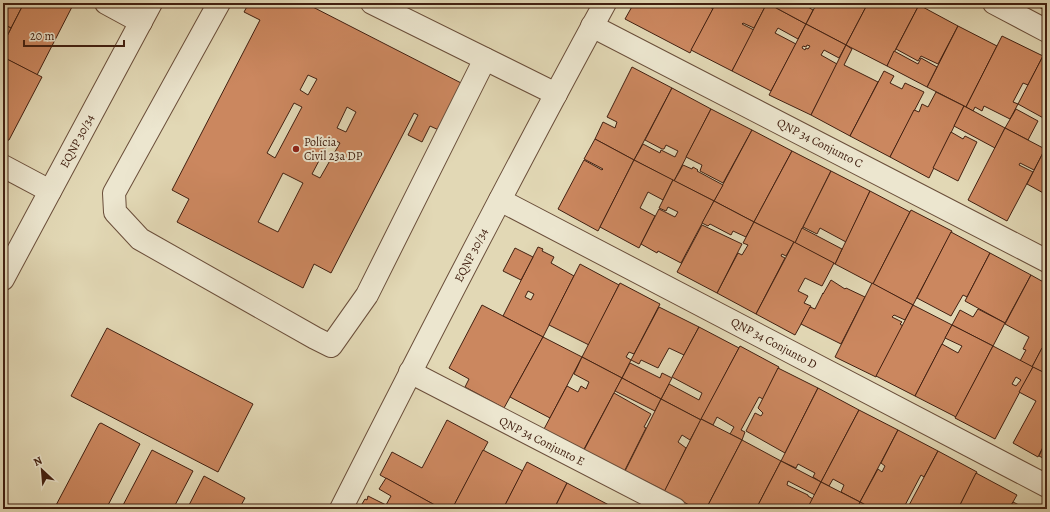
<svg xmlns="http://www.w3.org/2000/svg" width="1050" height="512" font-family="Alegreya,serif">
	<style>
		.building { fill: #cb875f; stroke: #422011; fill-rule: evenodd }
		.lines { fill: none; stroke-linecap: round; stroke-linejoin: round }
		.minor-casing { stroke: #6a4e3a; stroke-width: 24 }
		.minor { stroke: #ece6cf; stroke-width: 22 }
		.poi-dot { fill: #8f2418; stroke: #ece6cf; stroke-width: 1.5 }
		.labels { text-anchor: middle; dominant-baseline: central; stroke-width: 4; stroke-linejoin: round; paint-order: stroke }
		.street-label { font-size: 12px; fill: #422011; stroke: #ece6cf }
		.poi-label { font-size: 12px; fill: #422011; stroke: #ece6cf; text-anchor: start }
	</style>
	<rect width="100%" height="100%" fill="#e2d8b5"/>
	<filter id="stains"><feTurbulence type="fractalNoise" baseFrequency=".005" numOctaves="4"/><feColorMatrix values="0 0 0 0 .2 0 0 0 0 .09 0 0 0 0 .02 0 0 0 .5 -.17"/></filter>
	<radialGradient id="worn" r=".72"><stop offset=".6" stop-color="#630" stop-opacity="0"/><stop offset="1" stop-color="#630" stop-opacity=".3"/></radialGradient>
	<g class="building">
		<polygon points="3,3 24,3 11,28 3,24"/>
		<polygon points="24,3 74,3 37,75 3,57 3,44"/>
		<path d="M249 3H305L467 86 443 132 430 126 422 142 408 135 418 115 414 113 331 273 314 264 303 288 177 222 189 199 172 190 260 20 244 12ZM308 75 317 79 308 95 300 90ZM294 103 302 107 275 158 267 153ZM347 107 356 112 346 132 337 128ZM331 138 340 143 320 178 312 174ZM283 173 303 183 278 232 258 222Z"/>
		<polygon points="634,3 708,3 707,5 713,9 690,53 625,19"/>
		<polygon points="716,3 767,3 754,28 743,23 742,24 754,30 732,71 691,50"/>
		<polygon points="767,3 806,24 798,39 778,28 775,33 796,44 771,91 732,71"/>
		<polygon points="767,3 803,3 803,4 813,10 806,24"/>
		<polygon points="817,3 868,3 846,45 806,24"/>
		<polygon points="868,3 920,3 887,66 846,45"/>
		<polygon points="1031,3 1047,3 1047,11"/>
		<polygon points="919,5 958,26 938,64 921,56 918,61 896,49"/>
		<polygon points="3,24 11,28 3,44"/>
		<path d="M806 24 846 45 839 58 824 50 821 55 837 64 811 115 769 95ZM807 45 810 46 808 49 806 48 805 50 802 48 803 46 806 47Z"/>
		<polygon points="958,26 997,46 966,107 927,87"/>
		<polygon points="1002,36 1043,56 1028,85 1023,83 1013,102 1018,104 1010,119 984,106 982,111 975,107 973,111 966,107"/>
		<polygon points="846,45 852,49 844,65 878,82 850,136 811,115"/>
		<polygon points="894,51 918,64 921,58 937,67 927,87 887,66"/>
		<polygon points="1043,56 1047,58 1047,120 1018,104"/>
		<polygon points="3,57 42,77 9,140 4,141 3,140"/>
		<polygon points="632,67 672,88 634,160 595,139 603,122 615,128 617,122 607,117"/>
		<polygon points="884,71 894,76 890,83 902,89 905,83 924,92 890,157 850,136"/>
		<polygon points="672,88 711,109 674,181 634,160 643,144 660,153 661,150 675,157 678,151 666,145 664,149 662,149 645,140"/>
		<polygon points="936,92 964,106 929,178 890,157 914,110 919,112 922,104 928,107"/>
		<polygon points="964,106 1005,128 995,148 954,126"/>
		<polygon points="711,109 752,130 723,183 700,171 702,165 686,157"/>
		<polygon points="1016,109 1038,121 1028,140 1005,128"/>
		<polygon points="1005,128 1045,149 1034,170 1020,163 1019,165 1033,172 1007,221 968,200"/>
		<polygon points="752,130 792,151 754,222 714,201"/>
		<polygon points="951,132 963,139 965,136 977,142 958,181 933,168"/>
		<polygon points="595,139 634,160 598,231 558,209 584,160 602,170 603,169 584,159"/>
		<polygon points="1045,149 1047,150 1047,195 1027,184"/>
		<polygon points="792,151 831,171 795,243 754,222"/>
		<polygon points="634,160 673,180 663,200 648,192 640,208 655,216 639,248 600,227"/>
		<polygon points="683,165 692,169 693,167 698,170 697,171 723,185 714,201 674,181"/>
		<polygon points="831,171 870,191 846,242 820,228 817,234 803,227"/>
		<polygon points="673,180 714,201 681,263 658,251 657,253 641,244 659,209 675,217 678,212 668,207 666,211 659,208"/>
		<polygon points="870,191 910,212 873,284 835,264"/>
		<polygon points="714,201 754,222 746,237 733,231 731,235 710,224 708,226 702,223"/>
		<polygon points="911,210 952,231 913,305 873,284"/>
		<polygon points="754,222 794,242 786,256 782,254 781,256 785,258 756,314 717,293 738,253 742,255 748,245 743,243"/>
		<polygon points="702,225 742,244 717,293 677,272"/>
		<polygon points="802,228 842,249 835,264 795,243"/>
		<polygon points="951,232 990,253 967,297 963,295 951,316 917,298"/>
		<polygon points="794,242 834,263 822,286 805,278 798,291 808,296 804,303 811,306 795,335 756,314"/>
		<path d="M538 247 543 249 542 251 554 257 551 263 574 276 543 337 503 316ZM528 291 534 294 531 300 525 297Z"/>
		<polygon points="515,248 533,257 521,280 503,271"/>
		<polygon points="990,253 1031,275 1005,323 965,301"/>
		<polygon points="580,264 619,285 589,345 549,325"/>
		<polygon points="1031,275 1047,284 1047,339 1032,367 1020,361 1026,350 1023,349 1029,337 1005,324"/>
		<polygon points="831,280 845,289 846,288 865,297 841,344 801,324 810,307 815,309 823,293 823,294"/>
		<polygon points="620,283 660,304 634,354 629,352 626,357 631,360 622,378 582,357"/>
		<polygon points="872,283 913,305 905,320 894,315 892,317 902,322 900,324 903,326 876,377 835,357"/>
		<polygon points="482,305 543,337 504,408 465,387 469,379 449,368"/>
		<polygon points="913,305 952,325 915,396 876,376"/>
		<polygon points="659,307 699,327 684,355 669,348 658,368 641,360 639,364 631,360"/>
		<polygon points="978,309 1005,323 993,346 952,325 960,310 973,317"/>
		<polygon points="952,325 993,346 956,417 915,396 942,344 958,353 962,346 945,338"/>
		<polygon points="699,327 739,348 701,420 661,399 669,384 699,400 702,393 672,377"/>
		<polygon points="107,328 253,404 218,472 71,396"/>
		<polygon points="543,337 582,357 550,418 510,397"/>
		<polygon points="1047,339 1047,348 1043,346"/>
		<polygon points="740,346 779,367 763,399 759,397 741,430 745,432 742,440 730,434 734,427 717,417 713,425 701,419"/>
		<path d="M993 346 1033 367 995 439 955 418ZM1016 377 1021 380 1016 386 1012 384Z"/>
		<polygon points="1042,348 1047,350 1047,374 1032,367"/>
		<polygon points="582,357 622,378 583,451 544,429 567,386 578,392 581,386 586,389 589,382 574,374"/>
		<polygon points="630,363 660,378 662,373 672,378 661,399 622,378"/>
		<polygon points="1033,367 1047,374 1047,439 1038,457 1013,443 1036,401 1019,392"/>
		<polygon points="778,368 818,388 785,453 746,431 755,413 761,416 763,413 758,408"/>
		<polygon points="622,378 661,399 655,411 615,391"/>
		<polygon points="818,388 859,410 821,482 813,477 815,473 798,464 796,468 781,461"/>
		<polygon points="614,393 651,414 644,427 646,428 624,472 584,450"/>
		<polygon points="661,399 701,420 690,440 682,435 678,442 686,448 665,491 625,471"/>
		<polygon points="859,410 898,430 860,502 841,492 844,485 833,479 829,486 821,482"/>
		<polygon points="701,419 742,440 706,509 697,509 664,492"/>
		<polygon points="447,420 488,442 452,509 442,509 380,475 392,452 422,468"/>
		<polygon points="101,423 140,444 106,509 54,509 99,424"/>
		<polygon points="898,430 938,451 924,477 921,475 903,509 873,509 860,502 878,469 882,472 885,466 881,463"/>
		<polygon points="1047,439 1047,460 1039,456"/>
		<polygon points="742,440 781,461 756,509 706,509"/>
		<polygon points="152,450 193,471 173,509 121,509"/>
		<polygon points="483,450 523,471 503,509 452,509"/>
		<polygon points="938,451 977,472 958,509 907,509"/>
		<polygon points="781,461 821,482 815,495 788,481 787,485 808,495 808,496 813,499 807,509 756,509"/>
		<polygon points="527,462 567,483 554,509 503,509"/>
		<polygon points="976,473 1017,495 1009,509 958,509"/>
		<polygon points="204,476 245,498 239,509 187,509"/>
		<polygon points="386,478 442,509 359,509 365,499 367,500 368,496 386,505 391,496 379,489"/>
		<polygon points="821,482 860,502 857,509 807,509"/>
		<polygon points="567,483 607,504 604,509 554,509"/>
		<polygon points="860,502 873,509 857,509"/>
		<polygon points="1013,502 1027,509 1009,509"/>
		<polygon points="607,504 616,509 604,509"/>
	</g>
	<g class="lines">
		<g class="minor-casing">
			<g id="minor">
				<polyline points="106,3 141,22"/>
				<polyline points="219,3 114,193 115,212 140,239 315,338 331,346 367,295 485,59"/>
				<polyline points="372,3 556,94"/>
				<polyline points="994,3 1047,31"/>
				<polyline points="592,26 1047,261"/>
				<polyline points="3,166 50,191"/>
				<polyline points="500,200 1047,486"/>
				<polyline points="3,279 151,3"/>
				<polyline points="410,372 675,509"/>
				<path d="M341 509C427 339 514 170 605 3"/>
			</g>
		</g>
		<use href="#minor" class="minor"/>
	</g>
	<circle class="poi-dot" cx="296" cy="149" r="4"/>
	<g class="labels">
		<g class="street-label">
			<text transform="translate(77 141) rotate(-62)">EQNP 30/34</text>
			<text transform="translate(820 143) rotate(27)">QNP 34 Conjunto C</text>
			<text transform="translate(471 255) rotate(-63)">EQNP 30/34</text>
			<text transform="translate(774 343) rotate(28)">QNP 34 Conjunto D</text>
			<text transform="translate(542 441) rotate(27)">QNP 34 Conjunto E</text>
		</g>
		<g class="poi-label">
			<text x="304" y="142">Polícia<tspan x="304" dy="14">Civil 23a DP</tspan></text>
		</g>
	</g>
	<rect width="1050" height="512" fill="none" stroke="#e2d8b5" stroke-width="16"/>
	<rect x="4" y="4" width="1042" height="504" fill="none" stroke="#422011" stroke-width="2"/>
	<rect x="8" y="8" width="1034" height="496" fill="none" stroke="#422011"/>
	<g transform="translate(42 470) rotate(334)" stroke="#ece6cf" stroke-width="3" paint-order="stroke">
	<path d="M0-3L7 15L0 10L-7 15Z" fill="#422011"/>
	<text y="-6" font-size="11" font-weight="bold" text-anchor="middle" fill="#422011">N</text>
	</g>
	<path d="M24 40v6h100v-6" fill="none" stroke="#422011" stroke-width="2"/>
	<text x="30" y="40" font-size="12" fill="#422011" stroke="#ece6cf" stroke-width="3" paint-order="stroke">20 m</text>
	<rect width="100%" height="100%" filter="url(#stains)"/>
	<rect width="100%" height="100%" fill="url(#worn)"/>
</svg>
